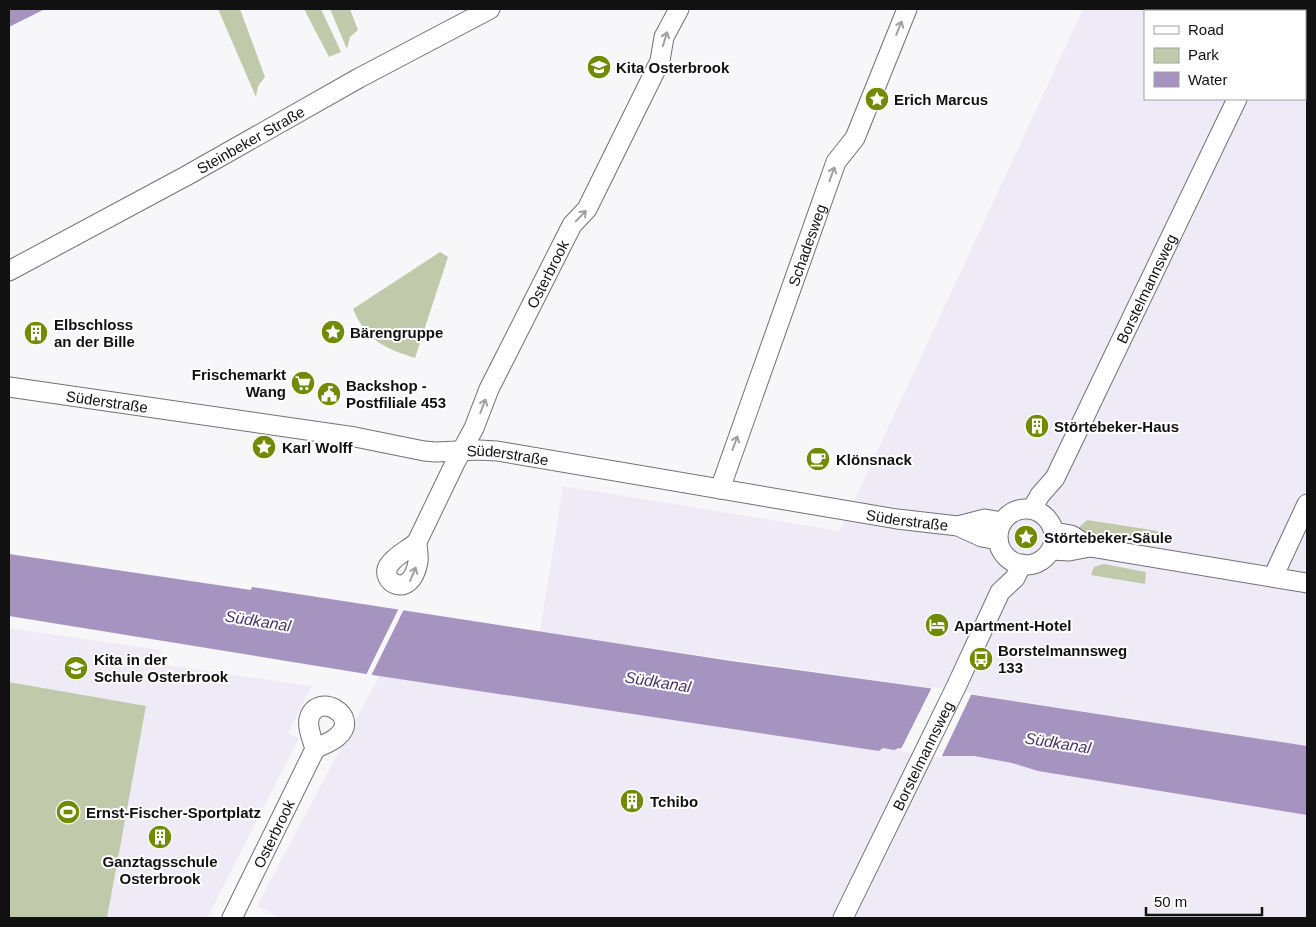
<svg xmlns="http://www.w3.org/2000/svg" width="1316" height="927" font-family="Helvetica,sans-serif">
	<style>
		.built { fill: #efebf6; fill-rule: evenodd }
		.green { fill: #c0caaa }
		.water { fill: #a594bf }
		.pier { fill: #f7f6f9 }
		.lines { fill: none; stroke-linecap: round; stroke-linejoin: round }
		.street-casing { stroke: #727174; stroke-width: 21 }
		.street { stroke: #fff; stroke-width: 19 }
		.oneway { stroke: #a0a0a0 }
		.labels { text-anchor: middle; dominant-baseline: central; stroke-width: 4; stroke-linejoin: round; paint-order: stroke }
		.poi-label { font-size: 15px; font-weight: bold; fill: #111112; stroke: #fff; text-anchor: start }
		.street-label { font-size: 15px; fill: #111112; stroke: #fff }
		.water-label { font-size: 16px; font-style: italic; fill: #4c346b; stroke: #fff }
	</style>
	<rect width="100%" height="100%" fill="#f7f6f9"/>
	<g class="built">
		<path d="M1083 9H1307V746L972 694 540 632 563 486 840 531ZM1145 11H1305V99H1145Z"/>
		<polygon points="9,628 161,650 159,664 312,686 288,733 299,738 207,918 107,918 146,706 9,682"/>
		<polygon points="379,676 879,751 883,748 894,750 899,748 943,756 974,756 1012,763 1038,771 1307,815 1307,918 281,918 257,906"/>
	</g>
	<g class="green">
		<polygon points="218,9 240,9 265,77 258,86 256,97"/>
		<polygon points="304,9 321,9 341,52 329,57"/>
		<polygon points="330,9 350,9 358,30 350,37 347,49"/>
		<path d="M440 252 448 257 415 358C384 348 366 340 353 309Z"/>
		<polygon points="1087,520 1158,531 1156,542 1083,533 1076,530"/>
		<polygon points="1104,564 1146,572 1145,584 1091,575 1094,567"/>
		<polygon points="9,682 146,706 107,918 9,918"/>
	</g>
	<g class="water">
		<polygon points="9,9 45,9 9,27"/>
		<polygon points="9,554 251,590 252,587 731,661 928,688 1307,746 1307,815 1038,771 1012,763 974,756 943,756 899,748 894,750 883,748 879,751 379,676 9,616"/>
	</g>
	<g class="pier">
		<polygon points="399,608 404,609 370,678 365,677"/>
		<polygon points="932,687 972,693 941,758 900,751"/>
	</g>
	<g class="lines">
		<g class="street-casing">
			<g id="street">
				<polyline points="1279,11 1280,9"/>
				<path id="s1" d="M9 271 186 176 359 78 490 9"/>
				<path id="s2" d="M9 387 355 437 424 451 436 452 479 450 497 451 897 519 958 526 982 537 998 540"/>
				<path id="s3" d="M720 489 836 162 855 138 907 9"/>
				<path id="s4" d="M1032 509 1040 495 1055 478 1237 99"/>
				<circle cx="1026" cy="537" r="28"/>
				<polyline points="958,526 985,519 1002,522"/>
				<polyline points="1054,532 1071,535 1090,547 1307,583"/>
				<path id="s5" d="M417 542C417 549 419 556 418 562 411 601 378 582 389 565 396 555 408 550 417 542L455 463 474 428 489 389 572 225 587 209 660 61 664 37 679 9"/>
				<polyline points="1051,550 1069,551 1090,547"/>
				<polyline points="1273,577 1307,504"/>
				<path id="s6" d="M232 918 315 749C322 745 332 742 338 736 361 716 317 690 309 719 307 728 313 741 315 749"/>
				<path id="s7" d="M843 918 956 687 1000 592 1015 578 1022 564"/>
			</g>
		</g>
		<use href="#street" class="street"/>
	</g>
	<defs><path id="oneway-shaft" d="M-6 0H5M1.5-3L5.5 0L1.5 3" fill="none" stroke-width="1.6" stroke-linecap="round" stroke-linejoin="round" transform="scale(1.25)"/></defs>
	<g class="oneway">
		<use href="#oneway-shaft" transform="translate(899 28) rotate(-68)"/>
		<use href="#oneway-shaft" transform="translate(665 39) rotate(-73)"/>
		<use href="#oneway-shaft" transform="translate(832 174) rotate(-70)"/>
		<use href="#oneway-shaft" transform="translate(581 216) rotate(-46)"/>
		<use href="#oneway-shaft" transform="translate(483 406) rotate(-69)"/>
		<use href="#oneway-shaft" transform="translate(735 443) rotate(-70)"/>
		<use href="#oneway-shaft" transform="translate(413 574) rotate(-67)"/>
	</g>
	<defs>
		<g id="school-disc" transform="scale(1.25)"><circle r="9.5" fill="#718b00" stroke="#fff"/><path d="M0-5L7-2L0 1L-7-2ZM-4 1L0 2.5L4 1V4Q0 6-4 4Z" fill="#fff"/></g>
		<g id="sight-disc" transform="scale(1.25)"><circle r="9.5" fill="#718b00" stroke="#fff"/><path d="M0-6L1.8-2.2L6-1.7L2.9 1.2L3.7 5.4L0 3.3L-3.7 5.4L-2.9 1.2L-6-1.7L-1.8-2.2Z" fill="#fff"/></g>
		<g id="building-disc" transform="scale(1.25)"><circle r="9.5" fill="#718b00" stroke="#fff"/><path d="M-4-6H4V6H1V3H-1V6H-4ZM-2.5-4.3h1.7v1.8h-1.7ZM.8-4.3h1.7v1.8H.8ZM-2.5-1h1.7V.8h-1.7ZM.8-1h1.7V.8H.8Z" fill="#fff"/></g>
		<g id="supermarket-disc" transform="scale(1.25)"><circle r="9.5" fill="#718b00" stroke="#fff"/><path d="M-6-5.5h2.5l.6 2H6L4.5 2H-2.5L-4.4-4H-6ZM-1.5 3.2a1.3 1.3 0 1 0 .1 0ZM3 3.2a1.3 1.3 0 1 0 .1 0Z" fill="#fff"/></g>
		<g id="civic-disc" transform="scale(1.25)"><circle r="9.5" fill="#718b00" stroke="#fff"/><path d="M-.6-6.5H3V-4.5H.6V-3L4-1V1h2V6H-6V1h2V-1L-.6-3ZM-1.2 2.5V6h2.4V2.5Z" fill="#fff"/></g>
		<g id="cafe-disc" transform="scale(1.25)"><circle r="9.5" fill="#718b00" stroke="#fff"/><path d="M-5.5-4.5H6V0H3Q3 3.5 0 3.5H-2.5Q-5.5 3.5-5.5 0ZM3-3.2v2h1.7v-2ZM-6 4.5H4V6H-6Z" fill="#fff"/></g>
		<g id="hotel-disc" transform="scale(1.25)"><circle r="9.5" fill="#718b00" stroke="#fff"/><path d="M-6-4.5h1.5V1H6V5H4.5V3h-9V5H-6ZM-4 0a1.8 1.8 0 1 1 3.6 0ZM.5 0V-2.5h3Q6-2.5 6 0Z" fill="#fff"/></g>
		<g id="bus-disc" transform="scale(1.25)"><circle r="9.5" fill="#718b00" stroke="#fff"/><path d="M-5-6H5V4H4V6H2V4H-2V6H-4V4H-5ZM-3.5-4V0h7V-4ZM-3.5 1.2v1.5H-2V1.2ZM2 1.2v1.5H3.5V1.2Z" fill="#fff"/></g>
		<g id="stadium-disc" transform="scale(1.25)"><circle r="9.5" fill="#718b00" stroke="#fff"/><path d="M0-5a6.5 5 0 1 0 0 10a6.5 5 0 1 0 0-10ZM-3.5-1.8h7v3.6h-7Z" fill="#fff"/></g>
	</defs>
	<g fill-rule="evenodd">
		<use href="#school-disc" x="599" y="67"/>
		<use href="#sight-disc" x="877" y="99"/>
		<use href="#sight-disc" x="333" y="332"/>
		<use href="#building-disc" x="36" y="333"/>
		<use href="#supermarket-disc" x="303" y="383"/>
		<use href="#civic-disc" x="329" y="394"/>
		<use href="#building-disc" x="1037" y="426"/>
		<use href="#sight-disc" x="264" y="447"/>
		<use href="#cafe-disc" x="818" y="459"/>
		<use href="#sight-disc" x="1026" y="537"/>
		<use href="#hotel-disc" x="937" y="625"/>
		<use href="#bus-disc" x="981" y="659"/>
		<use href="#school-disc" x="76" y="668"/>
		<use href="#building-disc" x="632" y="801"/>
		<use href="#stadium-disc" x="68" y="812"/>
		<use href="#building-disc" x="160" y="837"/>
	</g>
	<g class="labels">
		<g class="poi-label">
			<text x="616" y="67">Kita Osterbrook</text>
			<text x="894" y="99">Erich Marcus</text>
			<text x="54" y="324">Elbschloss<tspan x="54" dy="17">an der Bille</tspan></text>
			<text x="350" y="332">Bärengruppe</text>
			<text x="286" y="374" text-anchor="end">Frischemarkt<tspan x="286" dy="17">Wang</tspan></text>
			<text x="346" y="385">Backshop -<tspan x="346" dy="17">Postfiliale 453</tspan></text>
			<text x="1054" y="426">Störtebeker-Haus</text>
			<text x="282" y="447">Karl Wolff</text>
			<text x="836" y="459">Klönsnack</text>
			<text x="1044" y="537">Störtebeker-Säule</text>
			<text x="954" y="625">Apartment-Hotel</text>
			<text x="998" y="650">Borstelmannsweg<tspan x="998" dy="17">133</tspan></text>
			<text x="94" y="659">Kita in der<tspan x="94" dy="17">Schule Osterbrook</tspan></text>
			<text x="650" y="801">Tchibo</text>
			<text x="86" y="812">Ernst-Fischer-Sportplatz</text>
			<text x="160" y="861" text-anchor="middle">Ganztagsschule<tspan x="160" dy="17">Osterbrook</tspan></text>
		</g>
		<g class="street-label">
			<text stroke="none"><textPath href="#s1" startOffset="275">Steinbeker Straße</textPath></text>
			<text stroke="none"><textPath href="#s3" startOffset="259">Schadesweg</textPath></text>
			<text stroke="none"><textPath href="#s5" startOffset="414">Osterbrook</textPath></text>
			<text stroke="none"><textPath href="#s4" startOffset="249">Borstelmannsweg</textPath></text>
			<text stroke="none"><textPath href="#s2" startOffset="99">Süderstraße</textPath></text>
			<text stroke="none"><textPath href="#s2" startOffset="504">Süderstraße</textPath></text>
			<text stroke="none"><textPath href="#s2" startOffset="909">Süderstraße</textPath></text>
			<text stroke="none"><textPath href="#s7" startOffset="181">Borstelmannsweg</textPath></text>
			<text stroke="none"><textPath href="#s6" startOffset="94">Osterbrook</textPath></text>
		</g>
		<g class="water-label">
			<text transform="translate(258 621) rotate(9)">Südkanal</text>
			<text transform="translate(658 682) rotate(9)">Südkanal</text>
			<text transform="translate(1058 743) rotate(9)">Südkanal</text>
		</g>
	</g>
	<rect width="1316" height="927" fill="none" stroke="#111112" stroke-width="20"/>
	<rect x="1144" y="10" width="162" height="90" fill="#ffffff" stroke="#a0a0a0"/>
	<rect x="1154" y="26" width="25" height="8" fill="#ffffff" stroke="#a0a0a0"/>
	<text x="1188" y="35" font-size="15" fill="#111112">Road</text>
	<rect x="1154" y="48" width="25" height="15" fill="#c0caaa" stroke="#a0a0a0"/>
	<text x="1188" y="60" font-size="15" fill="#111112">Park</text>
	<rect x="1154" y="72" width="25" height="15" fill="#a594bf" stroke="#a0a0a0"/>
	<text x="1188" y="85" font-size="15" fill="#111112">Water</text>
	<path d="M1146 907v8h116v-8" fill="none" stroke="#111112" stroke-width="2.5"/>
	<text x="1154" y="907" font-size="15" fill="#111112" stroke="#ffffff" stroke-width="4" paint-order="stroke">50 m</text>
</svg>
